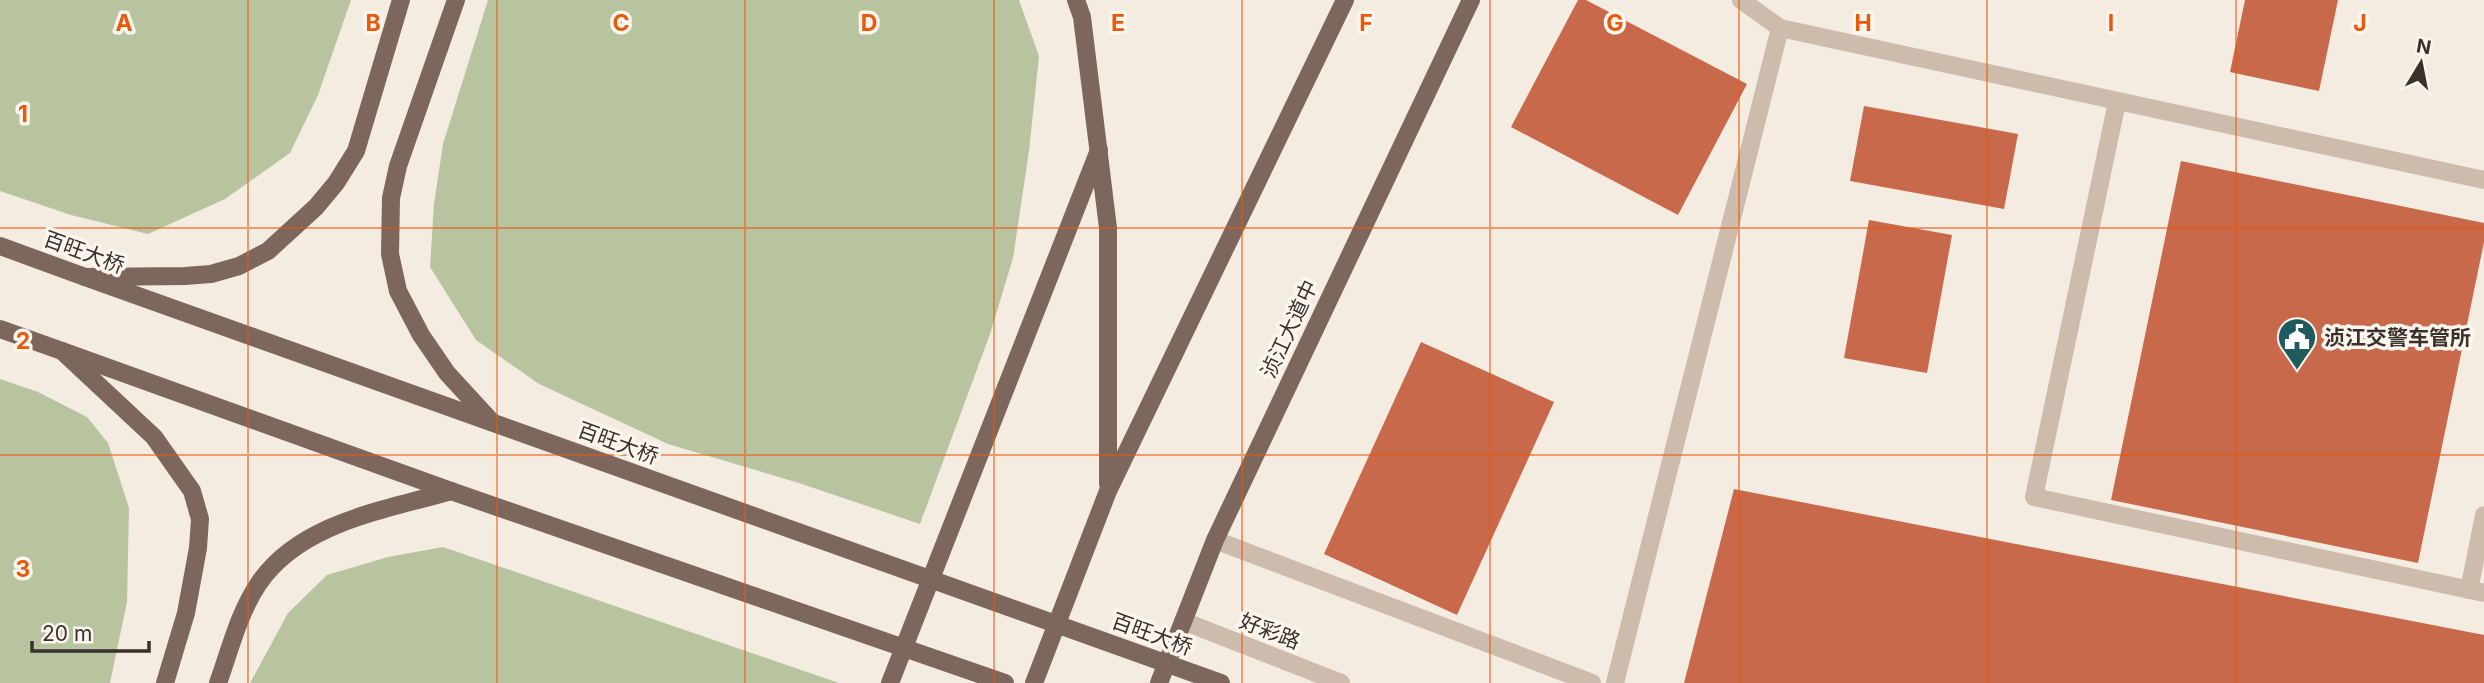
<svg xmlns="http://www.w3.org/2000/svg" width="2484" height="683" font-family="Inter,'Noto Sans SC',sans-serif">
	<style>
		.green { fill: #b8c4a0 }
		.building { fill: #c8694b }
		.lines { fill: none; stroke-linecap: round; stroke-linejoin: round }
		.minor { stroke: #cdbbac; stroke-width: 18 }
		.major { stroke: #7d675c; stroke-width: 18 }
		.major-bridge { stroke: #7d675c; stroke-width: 18 }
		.grid { fill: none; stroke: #e8590c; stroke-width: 2; stroke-opacity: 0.55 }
		.labels { text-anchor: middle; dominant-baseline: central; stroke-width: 7; stroke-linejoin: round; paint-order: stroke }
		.street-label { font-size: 21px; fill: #3b302b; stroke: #fbf5ee }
		.poi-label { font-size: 21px; font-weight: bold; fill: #3b302b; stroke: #fbf5ee; text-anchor: start }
		.grid-label { font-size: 23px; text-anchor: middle; font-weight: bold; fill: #e8590c; stroke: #fbf5ee; stroke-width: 7; stroke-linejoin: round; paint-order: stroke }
	</style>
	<rect width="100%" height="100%" fill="#f4ebe1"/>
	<g class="green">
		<polygon points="0,0 351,0 318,95 290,153 225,199 148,234 71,215 0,191"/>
		<polygon points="488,0 1019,0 1039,56 1029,151 1013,258 990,334 920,524 799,483 668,444 539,384 476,340 430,267 434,204 443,144"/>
		<polygon points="0,379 38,392 87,417 108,443 129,508 127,602 110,683 0,683"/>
		<polygon points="443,547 839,683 250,683 288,613 327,575 388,557"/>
	</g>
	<g class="building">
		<polygon points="1578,0 1586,0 1747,84 1678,215 1511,127"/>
		<polygon points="2245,0 2338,0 2319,91 2230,72"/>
		<polygon points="1864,106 2018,134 2004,209 1850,181"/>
		<polygon points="2181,161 2484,223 2484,242 2418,563 2111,500"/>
		<polygon points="1869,220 1952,235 1927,373 1844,358"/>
		<polygon points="1421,342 1554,402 1457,615 1324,554"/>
		<polygon points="1734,489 2484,635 2484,683 1684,683"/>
	</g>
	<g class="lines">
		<g class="minor">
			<polyline points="1741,0 1780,28 2484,180"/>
			<polyline points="2117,102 2034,497 2484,593"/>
			<polyline points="1215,540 1592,683"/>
			<polyline points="2469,590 2484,515"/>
			<polyline points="1183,621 1341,683"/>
			<polyline points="1615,683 1780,28"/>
		</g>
		<g class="major">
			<polyline points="456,0 398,166 391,198 390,254 398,291 421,335 447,373 492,422"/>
			<polyline points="1076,0 1082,17 1108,228 1108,484"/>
			<polyline points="0,246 85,277 185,276 211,274 239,266 268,251 316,207 336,183 356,151 401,0"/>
			<polyline points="0,329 62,351 154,437 192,491 200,519 198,548 186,613 165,683"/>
			<path d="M218 683C230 650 239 612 259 583 301 522 386 510 451 491"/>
			<polyline points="890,683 1099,150"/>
			<polyline points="1034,683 1108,491 1345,0"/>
			<polyline points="1159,683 1215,540 1471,0"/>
		</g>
		<g class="major-bridge">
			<polyline points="85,277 1221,683"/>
			<polyline points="62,351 451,491 1005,683"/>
		</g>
	</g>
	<path class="grid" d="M248 0V683M497 0V683M745 0V683M994 0V683M1242 0V683M1490 0V683M1739 0V683M1987 0V683M2236 0V683M0 228H2484M0 455H2484"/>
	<defs>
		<g id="civic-pin" transform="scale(2.0125)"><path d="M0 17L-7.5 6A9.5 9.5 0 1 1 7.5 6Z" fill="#1f5a5e" stroke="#fbf5ee"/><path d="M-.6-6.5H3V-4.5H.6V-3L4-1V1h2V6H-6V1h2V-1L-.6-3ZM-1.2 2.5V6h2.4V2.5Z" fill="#fff"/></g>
	</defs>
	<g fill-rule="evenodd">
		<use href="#civic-pin" x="2297" y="337"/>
	</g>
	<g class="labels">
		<g class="street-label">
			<text transform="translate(84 252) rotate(20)">百旺大桥</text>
			<text transform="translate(1289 329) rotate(-65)">浈江大道中</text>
			<text transform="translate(618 443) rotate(20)">百旺大桥</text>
			<text transform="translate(1270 631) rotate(21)">好彩路</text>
			<text transform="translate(1152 634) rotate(20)">百旺大桥</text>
		</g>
		<g class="poi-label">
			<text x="2324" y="337">浈江交警车管所</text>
		</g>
	</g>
	<g class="grid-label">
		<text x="124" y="31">A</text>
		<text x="373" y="31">B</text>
		<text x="621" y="31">C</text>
		<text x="869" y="31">D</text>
		<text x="1118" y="31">E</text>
		<text x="1366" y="31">F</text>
		<text x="1615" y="31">G</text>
		<text x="1863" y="31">H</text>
		<text x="2111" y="31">I</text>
		<text x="2360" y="31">J</text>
		<text x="23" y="122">1</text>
		<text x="23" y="349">2</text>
		<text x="23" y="577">3</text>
	</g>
	<g transform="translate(2421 63) rotate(10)" stroke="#fbf5ee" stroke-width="5" paint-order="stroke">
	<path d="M0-5L12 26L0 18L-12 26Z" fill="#3b302b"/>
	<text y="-10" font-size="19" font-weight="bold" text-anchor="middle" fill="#3b302b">N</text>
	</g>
	<path d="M32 641v10h117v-10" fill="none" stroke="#3b302b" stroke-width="3.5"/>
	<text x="42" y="641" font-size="21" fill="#3b302b" stroke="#fbf5ee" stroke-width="5" paint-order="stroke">20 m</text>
</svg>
